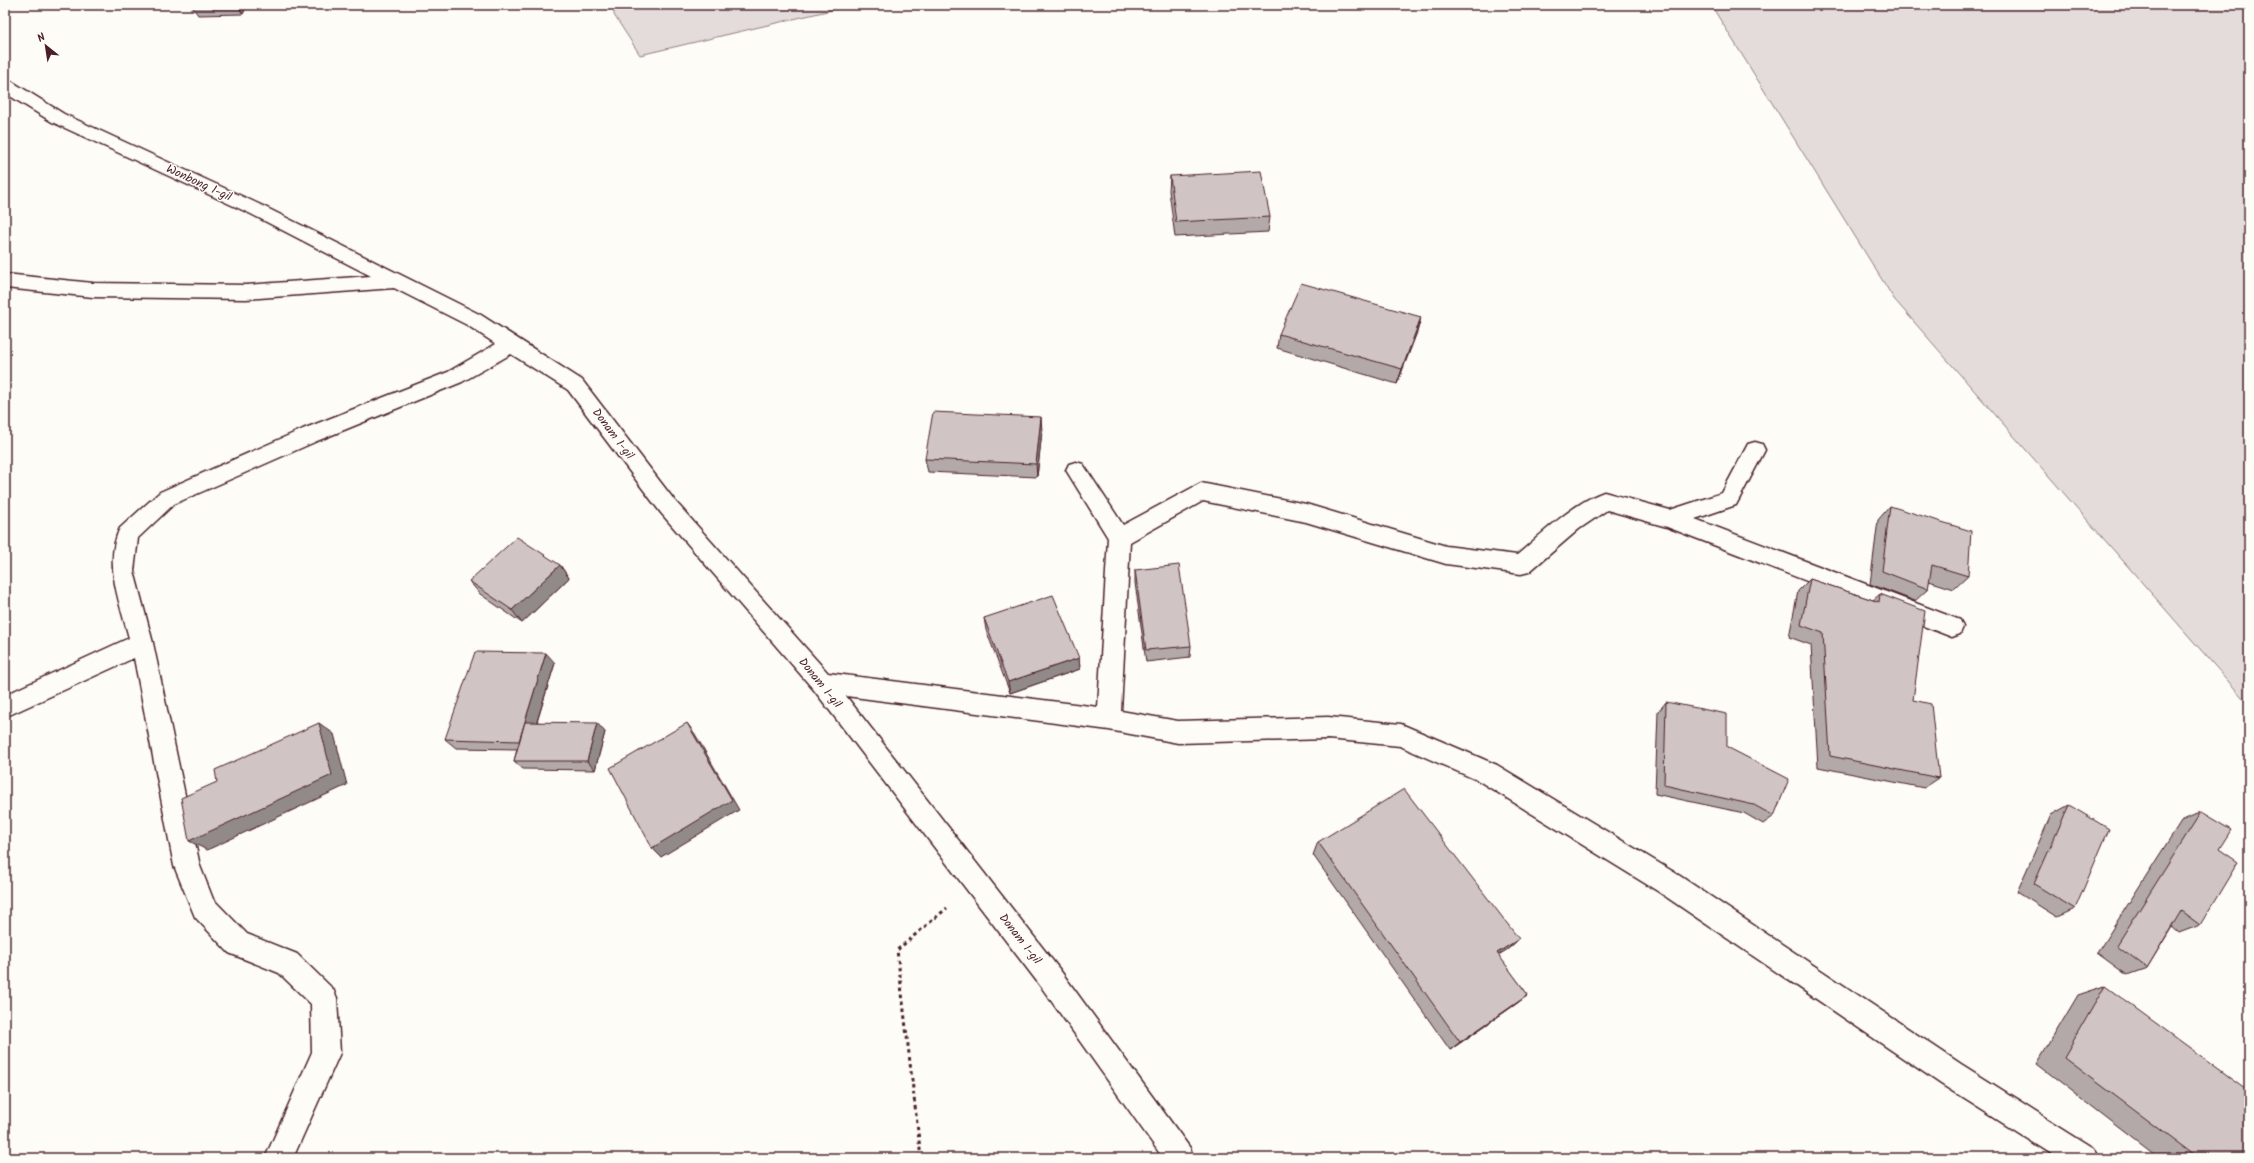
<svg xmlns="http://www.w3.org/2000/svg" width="2254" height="1163" font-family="Kalam,sans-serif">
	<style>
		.green { fill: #e3dcda; stroke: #967e82 }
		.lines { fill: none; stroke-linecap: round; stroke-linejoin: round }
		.minor-casing { stroke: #4a1f2b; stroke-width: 3 }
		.path { stroke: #4a1f2b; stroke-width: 3; stroke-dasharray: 3.5 3.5; stroke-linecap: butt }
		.minor { fill: #fdfcf7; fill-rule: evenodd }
		.wall { fill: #b3a9a9; stroke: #4a1f2b }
		.shaded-wall { fill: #928a89; stroke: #4a1f2b }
		.building { fill: #d0c5c4; stroke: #4a1f2b }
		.labels { text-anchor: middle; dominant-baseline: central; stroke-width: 3; stroke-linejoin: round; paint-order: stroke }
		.street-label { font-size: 12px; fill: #4a1f2b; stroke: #fdfcf7 }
	</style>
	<rect width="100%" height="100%" fill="#fdfcf7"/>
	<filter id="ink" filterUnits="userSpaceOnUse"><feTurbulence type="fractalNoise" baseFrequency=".025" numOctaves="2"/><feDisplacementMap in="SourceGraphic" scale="8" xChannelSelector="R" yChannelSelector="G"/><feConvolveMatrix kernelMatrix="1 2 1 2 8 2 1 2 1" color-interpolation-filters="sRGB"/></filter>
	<g filter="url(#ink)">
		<g class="green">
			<polygon points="614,5 853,5 640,55 614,15"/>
			<polygon points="1711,5 2249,5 2249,705 1894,299"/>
		</g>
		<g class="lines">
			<g class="minor-casing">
				<path id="minor" d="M5 80 11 81 64 114 263 206 481 315 582 380 675 501 828 673 1098 707 1108 538 1066 470 1069 464 1076 462 1083 464 1123 525 1201 483 1306 504 1446 546 1517 555C1542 534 1573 503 1604 492L1670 510 1722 493 1748 444 1755 442 1762 444 1765 450 1736 505 1695 519 1960 620 1963 627 1960 634 1952 637 1667 527 1607 510 1579 529 1529 572 1521 574 1446 564 1306 522 1203 501 1130 542 1121 711 1178 721 1328 717 1401 724 1497 765 1677 874 1961 1064 2094 1148 2098 1158H2058L1941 1084 1659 892 1479 781 1400 746 1328 739 1178 743 1109 730 846 696 1060 970 1190 1148 1194 1158H1163L1042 988 814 690 661 513 568 390 511 354 462 382 317 441 174 504 138 538 134 571 153 643 200 866 213 899 247 934 297 954 333 989 337 998 340 1053 293 1158H265L312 1052 311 1004 279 973 229 953 195 917 174 866 134 658 5 717V695L129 638C120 603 103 563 120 528L160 492 303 429 448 372 496 344 467 325 394 288 246 299 93 297 5 288V274L93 283 246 285 371 276 251 214 52 122 5 93Z"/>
			</g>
			<polyline class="path" points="921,1158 897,950 947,908"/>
			<use href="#minor" class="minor"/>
		</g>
		<g class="wall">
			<polygon points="191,5 247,5 243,14 198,15"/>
			<polygon points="1170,176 1270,217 1268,232 1175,237 1169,191"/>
			<polygon points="1421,317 1417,332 1397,384 1277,348 1279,334"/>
			<polygon points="1042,431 1037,477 928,472 925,459"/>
			<polygon points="1890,506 1968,576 1954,589 1929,581 1928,589 1915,601 1870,584 1878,520"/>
			<polygon points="560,565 569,578 522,623 480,594 469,581"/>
			<polygon points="1135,570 1191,646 1190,657 1146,662 1135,583"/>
			<polygon points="1810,579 1873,600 1880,594 1913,700 1939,778 1924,788 1818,767 1811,645 1789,637 1798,591"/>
			<polygon points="984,618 1079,658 1080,669 1010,693 986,630"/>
			<polygon points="555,663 537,722 605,732 595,770 523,769 514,761 517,749 456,748 445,739"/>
			<polygon points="1666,702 1727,747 1774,816 1763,824 1744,813 1655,794 1658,712"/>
			<polygon points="2069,805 2075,909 2057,917 2017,892 2051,815"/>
			<polygon points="2201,812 2219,849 2200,925 2179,933 2172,927 2147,968 2127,975 2097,953 2181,821"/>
			<polygon points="1318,842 1519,939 1508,949 1498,955 1528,995 1516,1004 1450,1050 1313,855"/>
			<polygon points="2105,986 2249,1158 2159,1158 2037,1064 2078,995"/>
		</g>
		<g class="shaded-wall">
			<polygon points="237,5 247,5 243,14"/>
			<polygon points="1421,317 1417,332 1397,384 1402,369"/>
			<polygon points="1041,417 1042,431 1037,477 1036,464"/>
			<polygon points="560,565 569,578 522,623 512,610"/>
			<polygon points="546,653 555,663 528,750 519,741"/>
			<polygon points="1079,658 1080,669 1010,693 1008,682"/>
			<polygon points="319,723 334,734 347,785 207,850 189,841"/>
			<polygon points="597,723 605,732 595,770 587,761"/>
			<polygon points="687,723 695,734 739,810 661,857 652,848"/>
			<polygon points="1519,939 1508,949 1486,963 1497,953"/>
			<polygon points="1528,995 1516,1004 1450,1050 1460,1042"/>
		</g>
		<g class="building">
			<polygon points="1261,171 1270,217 1176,222 1170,176"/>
			<polygon points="1301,283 1421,317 1402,369 1279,334"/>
			<polygon points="933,412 1041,417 1036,464 925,459"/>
			<polygon points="1890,506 1971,531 1968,576 1932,565 1928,589 1882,571"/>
			<polygon points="517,537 560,565 512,610 469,581"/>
			<polygon points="1179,565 1191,646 1146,650 1135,570"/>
			<polygon points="1810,579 1879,602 1880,594 1925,611 1913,700 1931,704 1939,778 1830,756 1823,633 1801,625"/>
			<polygon points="1053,595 1079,658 1008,682 984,618"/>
			<polygon points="475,652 546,653 519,741 445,739"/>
			<polygon points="1666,702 1727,714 1727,747 1789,779 1774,816 1754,805 1664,785"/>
			<polygon points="525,722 597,723 587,761 514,761"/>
			<polygon points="319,723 332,775 189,841 181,798 217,782 215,770"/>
			<polygon points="687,723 732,800 652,848 610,768"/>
			<polygon points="1404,789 1519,939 1497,953 1528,995 1460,1042 1318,842"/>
			<polygon points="2069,805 2109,829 2075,909 2034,884"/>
			<polygon points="2201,812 2231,830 2219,849 2238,862 2200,925 2181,911 2147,968 2117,945"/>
			<polygon points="2105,986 2249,1091 2249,1158 2198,1158 2064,1057"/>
		</g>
	</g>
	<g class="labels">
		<g class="street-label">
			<text transform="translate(199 183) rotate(25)">Wonbong 1-gil</text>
			<text transform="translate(613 434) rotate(53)">Donam 1-gil</text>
			<text transform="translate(820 683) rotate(51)">Donam 1-gil</text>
			<text transform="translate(1020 939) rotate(52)">Donam 1-gil</text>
		</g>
	</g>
	<rect width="2254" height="1163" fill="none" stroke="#fdfcf7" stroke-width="20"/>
	<rect x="10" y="10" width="2234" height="1143" fill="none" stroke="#4a1f2b" stroke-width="1.5" filter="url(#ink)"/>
	<g transform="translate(46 46) rotate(330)" stroke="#fdfcf7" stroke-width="3" paint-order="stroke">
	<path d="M0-3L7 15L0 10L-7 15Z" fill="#4a1f2b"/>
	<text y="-6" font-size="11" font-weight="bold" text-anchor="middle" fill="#4a1f2b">N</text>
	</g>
</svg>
